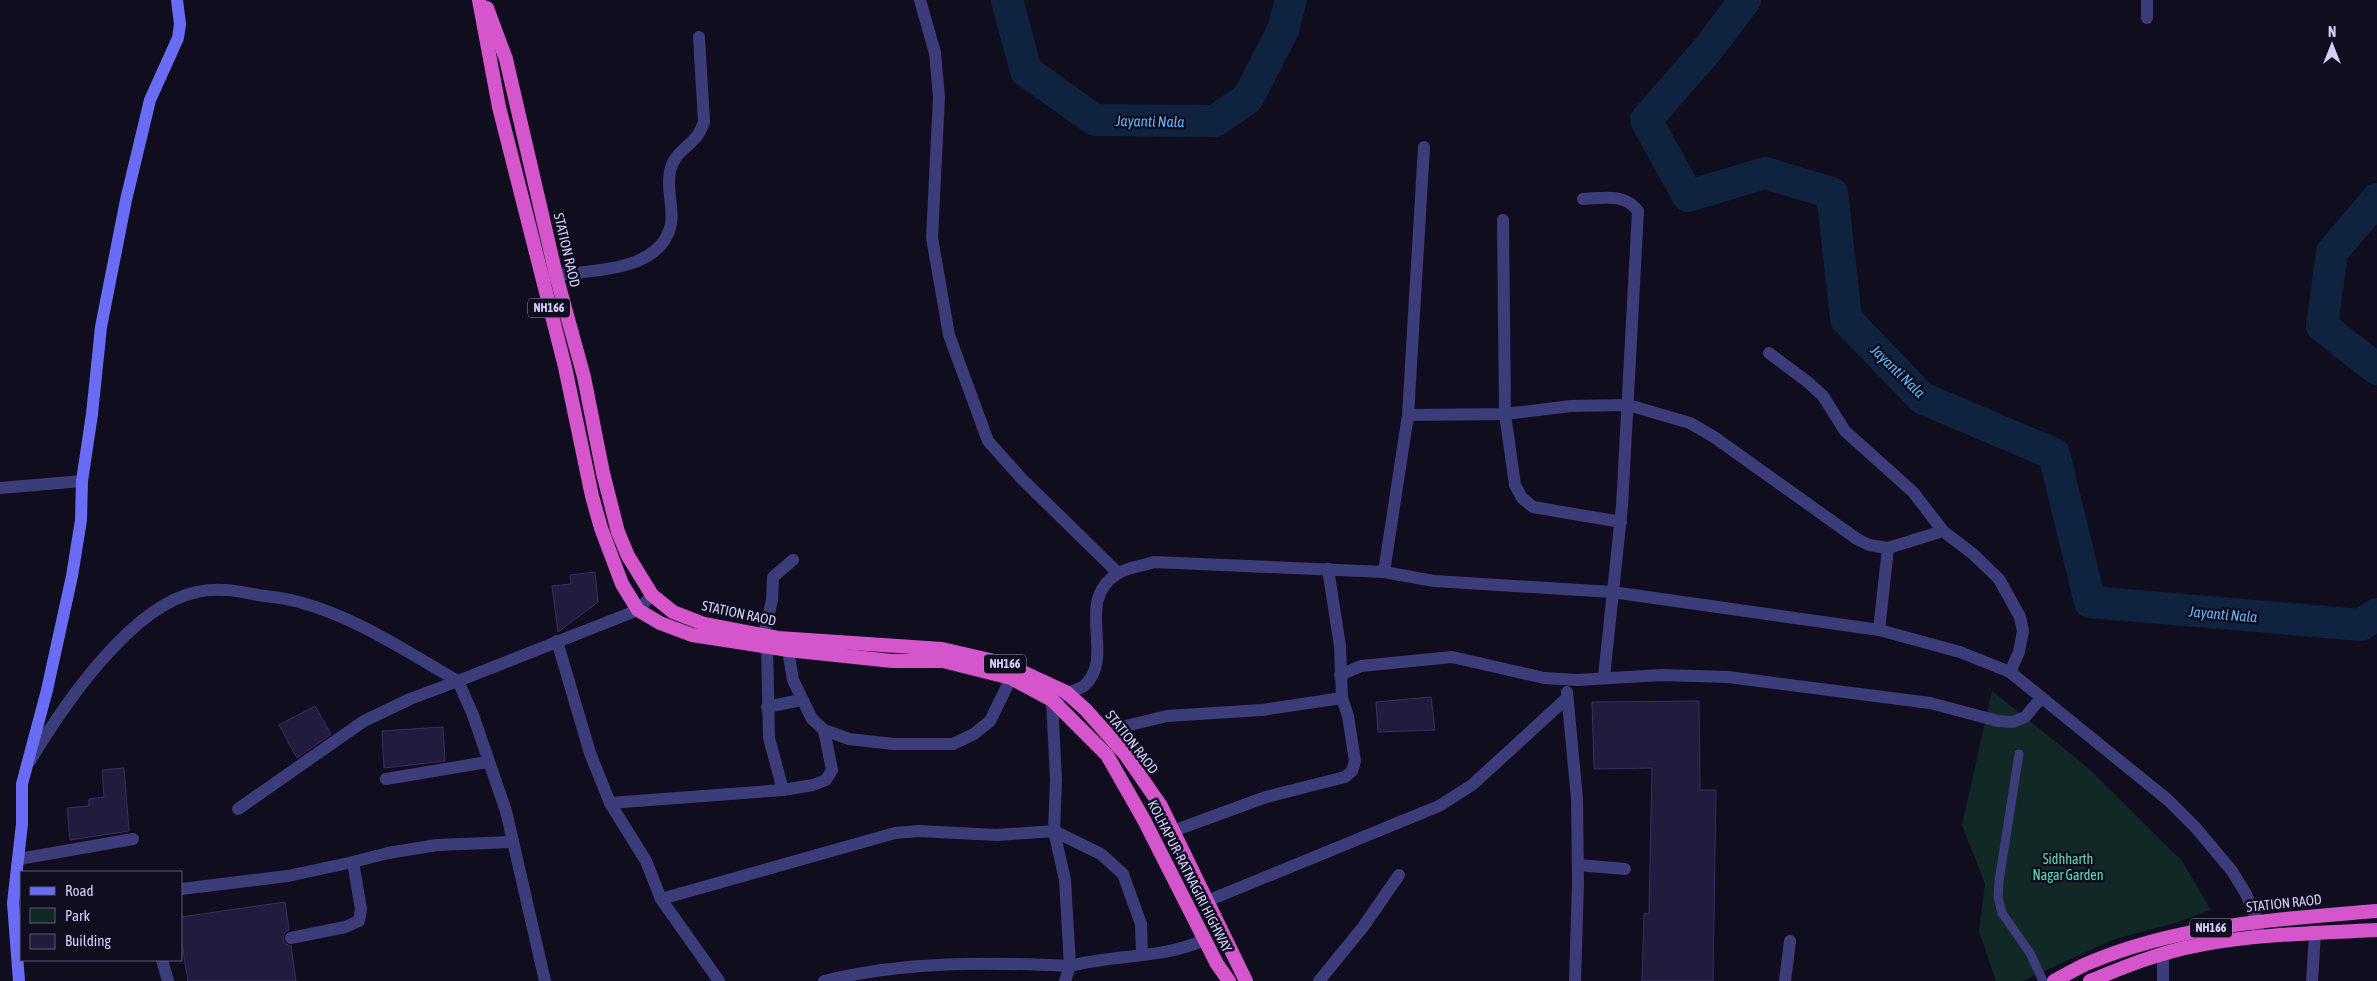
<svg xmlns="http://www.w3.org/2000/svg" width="2377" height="981" font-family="'Asap Condensed',sans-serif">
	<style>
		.green { fill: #112826 }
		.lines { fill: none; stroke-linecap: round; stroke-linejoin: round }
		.river { stroke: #0f2341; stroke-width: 32 }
		.building { fill: #211b3e; stroke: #382e68 }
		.service { stroke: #3c3c7a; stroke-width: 9 }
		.minor { stroke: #3c3c7a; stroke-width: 12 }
		.tertiary { stroke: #3c3c7a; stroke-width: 12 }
		.secondary { stroke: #6b6cf5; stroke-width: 12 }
		.trunk { stroke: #d556cc; stroke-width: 14 }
		.labels { text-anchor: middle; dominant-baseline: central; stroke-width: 5; stroke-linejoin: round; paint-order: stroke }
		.shield { fill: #100e1e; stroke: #9894b9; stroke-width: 1 }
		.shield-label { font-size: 12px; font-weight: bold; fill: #d2cefc }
		.street-label { font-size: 14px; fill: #d2cefc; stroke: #100e1e }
		.park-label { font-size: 14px; fill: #60d6b5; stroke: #100e1e }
		.water-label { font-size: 15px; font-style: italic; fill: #63b5f5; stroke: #100e1e }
	</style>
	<rect width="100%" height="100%" fill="#100e1e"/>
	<polygon class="green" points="1992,691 2087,767 2182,861 2211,910 2175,923 2115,939 2022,981 1996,981 1979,931 1985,884 1962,825"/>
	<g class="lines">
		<g class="river">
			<polyline points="1007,0 1026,71 1095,120 1215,121 1248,98 1283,30 1291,0"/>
			<polyline points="1745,0 1708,49 1646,120 1688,196 1765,173 1832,193 1846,319 1922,398 2054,454 2090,602 2361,625 2377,614"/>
			<polyline points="2377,199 2332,252 2322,326 2377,369"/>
		</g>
	</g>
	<g class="building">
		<polygon points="595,572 598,602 558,632 552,586 571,584 570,575"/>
		<polygon points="1431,697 1435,730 1378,732 1376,702"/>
		<polygon points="1699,701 1700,790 1716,790 1713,981 1642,981 1644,913 1649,914 1652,768 1594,769 1592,702"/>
		<polygon points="315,706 331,734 297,758 279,725"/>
		<polygon points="443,727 445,761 384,768 382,731"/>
		<polygon points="124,768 129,831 70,840 67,808 89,806 89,799 104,797 102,770"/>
		<polygon points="285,902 289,930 285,932 283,939 285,944 291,946 296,981 188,981 181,938 181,917"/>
	</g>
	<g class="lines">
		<polyline class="service" points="2019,754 1999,881 1998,897 2002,913 2030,953 2043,981"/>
		<g class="minor">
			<polyline points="920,0 935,53 939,97 932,238 949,335 988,441 1022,479 1118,573"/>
			<polyline points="2147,0 2147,18"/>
			<path d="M1583 199C1604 198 1624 193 1638 211L1622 506 1604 677"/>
			<polyline points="1503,220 1505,414 1515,485 1522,498 1533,507 1621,522"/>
			<path d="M546 277C584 269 661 275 671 224 674 207 666 189 670 171 675 148 697 146 704 122L699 37"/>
			<polyline points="1769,353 1809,383 1823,396 1845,431 1913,492 1943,531 1973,554 1999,579 2020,617 2023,631 2019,652 2010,672"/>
			<polyline points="1408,415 1505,414 1571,406 1628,405 1690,423 1714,437 1857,539 1869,545 1888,548 1879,630"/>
			<polyline points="0,488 82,481"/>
			<polyline points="1888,548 1943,531"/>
			<polyline points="1384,572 1408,415 1424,147"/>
			<polyline points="638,610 652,595"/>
			<polyline points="764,635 772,600 773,577 793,560"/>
			<polyline points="557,641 590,753 610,803 646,861 661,899 719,981"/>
			<polyline points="788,650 793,680 812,719 824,730 849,739 894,744 953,744 974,734 990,721 1011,678"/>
			<polyline points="1340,675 1361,666 1452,657 1544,678 1577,680 1662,675 1728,677 1930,703 1998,721 2013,722 2025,717 2041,698"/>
			<polyline points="1567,692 1577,799 1578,882 1575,981"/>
			<polyline points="767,707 801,700"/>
			<polyline points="1102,729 1109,730 1167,716 1262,710 1342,698"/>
			<polyline points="386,779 487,762"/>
			<polyline points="783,790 813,785 826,780 832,770 824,730"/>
			<polyline points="610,803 783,790 769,738 767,647"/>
			<polyline points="238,809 364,721 410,699 458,681 473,715 506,811 545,981"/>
			<polyline points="1173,831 1266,797 1345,777 1352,771 1355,761 1348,716 1342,698 1340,646 1328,569"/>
			<polyline points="19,859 133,839"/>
			<polyline points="353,862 388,853 437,845 512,842"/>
			<polyline points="1578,865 1625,869"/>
			<polyline points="181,889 288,876 353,862 361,909 359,921 345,927 291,938"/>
			<polyline points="661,899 895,833 919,831 997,835 1054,831 1101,854 1123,874 1141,924 1142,954"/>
			<polyline points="1207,901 1439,806 1472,785 1567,698"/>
			<polyline points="2163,954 2163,981"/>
			<polyline points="162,960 168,981"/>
			<path d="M824 981C905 961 986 962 1070 966L1065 880 1054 831 1056 780 1052 700C1059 696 1080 689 1084 686 1117 657 1073 602 1117 574 1127 567 1143 566 1154 562L1384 572 1434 581 1612 592 1879 630 1960 652 2010 672 2168 800 2196 828 2232 871 2246 894 2257 921 2258 930"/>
			<path d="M1065 981 1070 966C1114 954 1163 959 1204 940"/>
			<polyline points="1319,981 1363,927 1399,875"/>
			<polyline points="1785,981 1790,941"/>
			<polyline points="2312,981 2315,933"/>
		</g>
		<path class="tertiary" d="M30 761C63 706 131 605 197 592 217 587 238 591 258 595 271 597 285 598 299 602 356 617 407 652 458 681L638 610"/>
		<polyline class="secondary" points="19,981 13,903 22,824 22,784 47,690 72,576 81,520 82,481 92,414 101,327 126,200 150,100 178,38 180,24 177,0"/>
		<g class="trunk">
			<polyline points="479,0 499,107 565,367 592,496 601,528 622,584 638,610 660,623 692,635 788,650 892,661 943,661 1011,678 1052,700 1107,755 1144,820 1217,964 1229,981"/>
			<polyline points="487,8 506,59 556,275 584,377 603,473 618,532 628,556 652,595 673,612 704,624 778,638 942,649 1003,663 1066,692 1086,710 1125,754 1161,806 1246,981"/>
			<path d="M2054 981C2066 975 2078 967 2091 962 2182 924 2280 919 2377 911"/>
			<path d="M2090 981C2126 966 2161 952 2199 945 2257 934 2318 933 2377 930"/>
		</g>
	</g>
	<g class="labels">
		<g class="shield">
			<rect x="528" y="298.5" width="42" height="19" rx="4"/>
			<rect x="984" y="654.5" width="42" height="19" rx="4"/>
			<rect x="2190" y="918.5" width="42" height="19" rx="4"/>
		</g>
		<g class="shield-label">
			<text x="549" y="308">NH166</text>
			<text x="1005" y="664">NH166</text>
			<text x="2211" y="928">NH166</text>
		</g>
		<g class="street-label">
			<text transform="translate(567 250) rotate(77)">STATION RAOD</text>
			<text transform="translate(739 613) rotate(12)">STATION RAOD</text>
			<text transform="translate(1132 742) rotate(52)">STATION RAOD</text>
			<text transform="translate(1190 876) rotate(63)">KOLHAPUR-RATNAGIRI HIGHWAY</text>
			<text transform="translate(2284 903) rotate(-6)">STATION RAOD</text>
		</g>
		<g class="park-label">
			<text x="2068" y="859">Sidhharth<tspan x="2068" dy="16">Nagar Garden</tspan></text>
		</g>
		<g class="water-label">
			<text transform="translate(1150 121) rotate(1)">Jayanti Nala</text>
			<text transform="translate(1898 371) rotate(44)">Jayanti Nala</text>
			<text transform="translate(2223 614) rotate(5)">Jayanti Nala</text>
		</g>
	</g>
	<rect x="20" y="871" width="162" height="90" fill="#100e1e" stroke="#5e5b77"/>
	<rect x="30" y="887" width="25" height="8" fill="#6b6cf5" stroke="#5e5b77"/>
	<text x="65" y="896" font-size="15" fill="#d2cefc">Road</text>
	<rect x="30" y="908" width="25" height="15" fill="#112826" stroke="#5e5b77"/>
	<text x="65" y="921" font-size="15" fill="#d2cefc">Park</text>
	<rect x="30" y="934" width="25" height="15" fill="#211b3e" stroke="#5e5b77"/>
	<text x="65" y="946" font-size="15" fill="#d2cefc">Building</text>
	<g transform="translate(2332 45)" stroke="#100e1e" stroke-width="4" paint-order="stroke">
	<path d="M0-4L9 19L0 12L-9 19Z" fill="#d2cefc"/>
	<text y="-8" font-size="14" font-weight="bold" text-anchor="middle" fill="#d2cefc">N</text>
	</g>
</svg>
